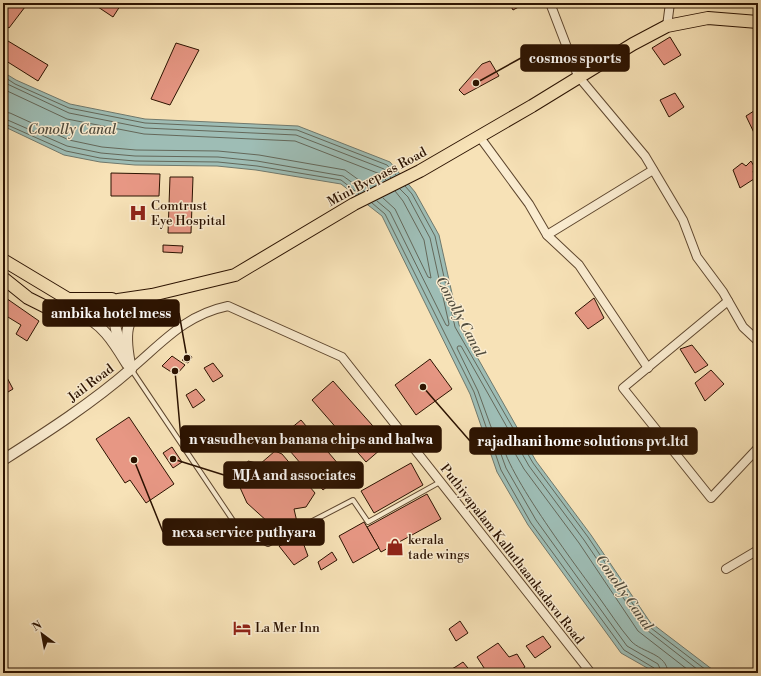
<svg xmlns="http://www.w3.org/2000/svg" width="761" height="676" font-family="'Libre Bodoni',serif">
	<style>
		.water { fill: #9ebdb5; stroke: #70796d }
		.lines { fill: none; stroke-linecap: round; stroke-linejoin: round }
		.shore { stroke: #64685a; stroke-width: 1 }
		.building { fill: #e79784; stroke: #2b1200 }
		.service-casing { stroke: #5e462e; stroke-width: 6 }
		.minor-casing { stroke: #5e462e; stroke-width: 10 }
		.tertiary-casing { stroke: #5e462e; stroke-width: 12 }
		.primary-casing { stroke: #2b1200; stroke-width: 14 }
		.service { stroke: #faecd0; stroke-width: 4 }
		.minor { stroke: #faecd0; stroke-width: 8 }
		.tertiary { stroke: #faecd0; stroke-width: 10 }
		.primary { stroke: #f7e2b7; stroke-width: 12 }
		.labels { text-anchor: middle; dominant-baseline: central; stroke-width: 3; stroke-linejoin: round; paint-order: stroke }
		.street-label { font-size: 13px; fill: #2b1200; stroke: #faecd0 }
		.poi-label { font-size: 13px; fill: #2b1200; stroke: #faecd0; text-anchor: start }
		.water-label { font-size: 14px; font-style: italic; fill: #534e3f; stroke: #faecd0 }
		.leader { fill: none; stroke: #2b1200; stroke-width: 1.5 }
		.callout-dot { fill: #2b1200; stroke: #faecd0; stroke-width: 1.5 }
		.callout { fill: #2b1200; stroke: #2b1200; stroke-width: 1.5 }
		.callout-label { font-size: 14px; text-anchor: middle; font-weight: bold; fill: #fff }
	</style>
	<rect width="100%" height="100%" fill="#f7e2b7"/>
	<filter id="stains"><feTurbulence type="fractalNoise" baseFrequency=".005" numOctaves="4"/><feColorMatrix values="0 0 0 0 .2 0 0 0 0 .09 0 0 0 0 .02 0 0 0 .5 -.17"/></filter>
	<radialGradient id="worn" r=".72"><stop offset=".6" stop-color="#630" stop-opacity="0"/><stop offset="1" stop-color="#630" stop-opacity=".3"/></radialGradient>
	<polygon class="water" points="3,72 16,80 70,104 145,119 298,126 390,162 415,192 439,235 459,325 536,461 591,535 650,622 717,673 656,673 621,653 528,525 497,472 470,394 382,216 341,184 256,170 217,166 135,165 100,162 64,155 3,126"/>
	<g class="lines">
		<g class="shore">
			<polyline points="3,76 15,84 69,108 145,123 297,130 387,165 396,175"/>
			<polyline points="3,82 69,113 145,128 296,135 384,169 391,178"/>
			<polyline points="3,89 67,119 144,134 295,141 380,174 386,180"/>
			<polyline points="3,112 10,113 69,140 102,147 136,150 218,151 259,155 345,170 370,188"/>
			<polyline points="3,118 67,146 101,153 135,156 218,157 257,161 343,176 364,191"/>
			<polyline points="3,123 66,151 100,158 135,161 218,162 257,166 341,180 359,194"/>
			<polyline points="405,186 412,194 435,236 455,327 533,463 588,537 647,625 710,673"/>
			<polyline points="383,198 395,209 428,277 431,278 424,240 403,201 395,191"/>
			<polyline points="377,201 390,212 446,325 448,326 449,324 430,238 408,197 400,189"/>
			<polyline points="372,203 385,214 474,392 501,470 531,523 624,650 654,668 657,673"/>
			<polyline points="662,673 658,664 627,646 536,520 506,468 478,391 457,348 458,346 461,346 529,466 584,540 643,627 702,673"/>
			<path d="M668 673C667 653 642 653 631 641 619 627 609 611 598 596 580 571 497 462 502 436H505L524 469 579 543 638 631 692 673"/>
		</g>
	</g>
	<g class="building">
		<polygon points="5,3 28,3 9,28 3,24 3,5"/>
		<polygon points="92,3 122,3 113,17"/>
		<polygon points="509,3 526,3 513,10"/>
		<polygon points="670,37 681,55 664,65 652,48"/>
		<polygon points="3,38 48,65 38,81 3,59"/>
		<polygon points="176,43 199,50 170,105 151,99"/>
		<polygon points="490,61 499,76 464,95 459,90 482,64"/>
		<polygon points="675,93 684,107 669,117 660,100"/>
		<polygon points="757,109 758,138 757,139 746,116"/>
		<polygon points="751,161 755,168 753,172 757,177 740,188 733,170 742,163 746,166"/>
		<polygon points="111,173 160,174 159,196 111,196"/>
		<polygon points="170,177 193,177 191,233 168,233"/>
		<polygon points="163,245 183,246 182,253 163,252"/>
		<polygon points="3,296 39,321 27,341 16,334 21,325 3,314"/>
		<polygon points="594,298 604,318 588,329 575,313"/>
		<polygon points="692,345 708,365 695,373 680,349"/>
		<polygon points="189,354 192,357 188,363 182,360"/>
		<polygon points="172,356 185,365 176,375 162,366"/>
		<polygon points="430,359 452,389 416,415 395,385"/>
		<polygon points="213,363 223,376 213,382 204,368"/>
		<polygon points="3,370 13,389 3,395"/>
		<polygon points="711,370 724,384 705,401 695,383"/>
		<polygon points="333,381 388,443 366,462 312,400"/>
		<polygon points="196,389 205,400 193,408 186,395"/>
		<polygon points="129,417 174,484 146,503 130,480 125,483 96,439"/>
		<polygon points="301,420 345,472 323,490 279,438"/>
		<polygon points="172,447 182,462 173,468 163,453"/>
		<polygon points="275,451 282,454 315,493 306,507 294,509 297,522 279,532 247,503 237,481 248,461 260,464"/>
		<polygon points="411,463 423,485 374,513 361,491"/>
		<polygon points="427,494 441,519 381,552 367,527"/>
		<polygon points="364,522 379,548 353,563 339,536"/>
		<polygon points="301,537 308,556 294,565 279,546"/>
		<polygon points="332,552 337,560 321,570 318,562"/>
		<polygon points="460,621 468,633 456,641 449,629"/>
		<polygon points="543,636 551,647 535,658 526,646"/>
		<polygon points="498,643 509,657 517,654 525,667 517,673 482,673 486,671 477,657"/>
		<polygon points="463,662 472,673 445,673 457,666"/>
	</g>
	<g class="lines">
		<g class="service-casing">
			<polyline id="service" points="131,369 238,528 268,544 353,500 368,522 440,482"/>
		</g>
		<g class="minor-casing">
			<g id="minor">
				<polyline points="550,3 578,76 645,156 683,220 697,257 723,292 743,327 758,341"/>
				<polyline points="667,26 670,3"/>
				<polyline points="479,136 529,204 547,235 579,265 648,368"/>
				<polyline points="547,235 653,170"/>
				<polyline points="728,301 623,388 711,498 758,448"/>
				<path d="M131 369C163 342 185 315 228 306L342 357 591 673"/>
				<polyline points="726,569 758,550"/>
			</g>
		</g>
		<g class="tertiary-casing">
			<g id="tertiary">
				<path d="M118 300C111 318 116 333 123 350"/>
				<path d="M79 315C101 320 116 346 127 364"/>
				<path d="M131 369C124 336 123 317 152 295"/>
				<path d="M3 460C47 432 92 403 131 369"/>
			</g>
		</g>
		<g class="primary-casing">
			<g id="primary">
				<polyline points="3,260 68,299 112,299"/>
				<polyline points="3,278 28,298 50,309 79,315 118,300 152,295 235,275 354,204 420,171 532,106 633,44 667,26 708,18 758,22"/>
			</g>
		</g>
		<use href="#service" class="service"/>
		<use href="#minor" class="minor"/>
		<use href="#tertiary" class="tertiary"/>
		<use href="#primary" class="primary"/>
	</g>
	<defs>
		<g id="hospital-bare" transform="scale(1.38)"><path d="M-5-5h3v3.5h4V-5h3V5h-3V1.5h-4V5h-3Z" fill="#8f2418" stroke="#faecd0" stroke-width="2.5" paint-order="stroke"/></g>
		<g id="shop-bare" transform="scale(1.38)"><path d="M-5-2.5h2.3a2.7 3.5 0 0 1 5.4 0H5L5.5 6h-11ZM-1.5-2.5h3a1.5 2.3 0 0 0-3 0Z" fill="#8f2418" stroke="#faecd0" stroke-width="2.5" paint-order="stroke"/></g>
		<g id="hotel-bare" transform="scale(1.38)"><path d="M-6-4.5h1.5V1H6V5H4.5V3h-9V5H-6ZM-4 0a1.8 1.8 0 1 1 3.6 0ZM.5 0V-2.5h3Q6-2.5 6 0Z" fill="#8f2418" stroke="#faecd0" stroke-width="2.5" paint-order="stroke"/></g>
	</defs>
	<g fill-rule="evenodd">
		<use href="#hospital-bare" x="138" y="213"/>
		<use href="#shop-bare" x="395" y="547"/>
		<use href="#hotel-bare" x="242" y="628"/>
	</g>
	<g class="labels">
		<g class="street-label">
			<text transform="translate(377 177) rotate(-28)">Mini Byepass Road</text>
			<text transform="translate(91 383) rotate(-37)">Jail Road</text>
			<text transform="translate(512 554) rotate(52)">Puthiyapalam Kalluthaankadavu Road</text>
		</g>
		<g class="poi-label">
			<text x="151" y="206">Comtrust<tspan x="151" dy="15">Eye Hospital</tspan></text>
			<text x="408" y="540">kerala<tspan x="408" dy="15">tade wings</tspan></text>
			<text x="255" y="628">La Mer Inn</text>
		</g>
		<g class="water-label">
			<text x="72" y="130">Conolly Canal</text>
			<text transform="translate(460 317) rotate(62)">Conolly Canal</text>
			<text transform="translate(624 593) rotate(55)">Conolly Canal</text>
		</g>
	</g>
	<path class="leader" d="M476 83L521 58M187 358L179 313M175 371L181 439M423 387L470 441M173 459L224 475M134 460L163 532"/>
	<g class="callout-dot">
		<circle cx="476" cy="83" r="4"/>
		<circle cx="187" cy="358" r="4"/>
		<circle cx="175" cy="371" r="4"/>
		<circle cx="423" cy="387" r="4"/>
		<circle cx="173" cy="459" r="4"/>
		<circle cx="134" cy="460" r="4"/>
	</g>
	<g class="callout">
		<rect x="521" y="45" width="108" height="26" rx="4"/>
		<rect x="43" y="300" width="136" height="26" rx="4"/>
		<rect x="181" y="426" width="260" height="26" rx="4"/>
		<rect x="470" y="428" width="227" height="26" rx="4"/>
		<rect x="224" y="462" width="139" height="26" rx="4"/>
		<rect x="163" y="519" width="161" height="26" rx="4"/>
	</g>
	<g class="callout-label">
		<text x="575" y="63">cosmos sports</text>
		<text x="111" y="318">ambika hotel mess</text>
		<text x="311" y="444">n vasudhevan banana chips and halwa</text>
		<text x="583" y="446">rajadhani home solutions pvt.ltd</text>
		<text x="294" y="480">MJA and associates</text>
		<text x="244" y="537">nexa service puthyara</text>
	</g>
	<rect width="761" height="676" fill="none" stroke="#f7e2b7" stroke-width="16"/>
	<rect x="4" y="4" width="753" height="668" fill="none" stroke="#2b1200" stroke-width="2"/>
	<rect x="8" y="8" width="745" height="660" fill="none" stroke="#2b1200"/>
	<g transform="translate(42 634) rotate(328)" stroke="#faecd0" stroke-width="3" paint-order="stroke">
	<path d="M0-3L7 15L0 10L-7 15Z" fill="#2b1200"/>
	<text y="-6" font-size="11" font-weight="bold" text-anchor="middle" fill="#2b1200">N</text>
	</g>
	<rect width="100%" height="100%" filter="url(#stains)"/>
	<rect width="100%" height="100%" fill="url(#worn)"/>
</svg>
